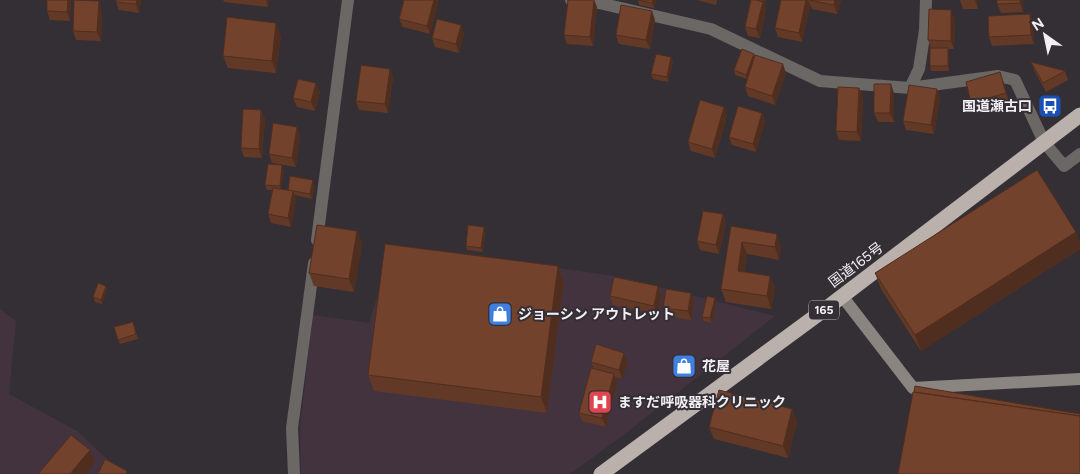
<svg xmlns="http://www.w3.org/2000/svg" width="1080" height="474" font-family="Figtree,'Noto Sans JP',sans-serif">
	<style>
		.commercial { fill: #42333f }
		.lines { fill: none; stroke-linecap: round; stroke-linejoin: round }
		.street { stroke: #6b6765; stroke-width: 12 }
		.secondary { stroke: #8b8582; stroke-width: 12 }
		.highway { stroke: #bab1ad; stroke-width: 15 }
		.wall { fill: #623926 }
		.shaded-wall { fill: #502e1f }
		.building { fill: #72422c; stroke: #502e1f }
		.labels { text-anchor: middle; dominant-baseline: central; stroke-width: 4; stroke-linejoin: round; paint-order: stroke }
		.shield { fill: #332f35; stroke: #b9b6bb; stroke-width: 1 }
		.shield-label { font-size: 12px; font-weight: bold; fill: #f3f0f4 }
		.poi-label { font-size: 14px; font-weight: bold; fill: #f3f0f4; stroke: #332f35; text-anchor: start }
		.street-label { font-size: 14px; fill: #f3f0f4; stroke: #332f35 }
	</style>
	<rect width="100%" height="100%" fill="#332f35"/>
	<g class="commercial">
		<polygon points="393,245 615,276 775,316 625,434 570,474 301,474 300,427 313,315 369,323"/>
		<polygon points="0,309 16,321 9,394 77,431 117,468 129,474 0,474"/>
	</g>
	<g class="lines">
		<g class="street">
			<polyline points="571,0 599,3 711,29 820,81 910,88 998,76 1015,80 1044,142 1064,166 1080,154"/>
			<polyline points="910,88 919,69 925,30 926,0"/>
			<polyline points="317,240 348,0"/>
			<polyline points="294,474 292,428 314,263"/>
		</g>
		<polyline class="secondary" points="842,296 913,388 1080,379"/>
		<polyline class="highway" points="601,474 828,307 1080,115"/>
	</g>
	<g class="wall">
		<polygon points="71,0 70,21 50,20 47,11"/>
		<polygon points="141,0 139,13 119,10 116,2"/>
		<polygon points="223,0 269,0 268,7 224,2"/>
		<polygon points="439,0 430,34 403,27 399,19"/>
		<polygon points="568,0 594,0 597,7 593,46 567,44 564,35"/>
		<polygon points="638,0 656,0 654,8 639,5"/>
		<polygon points="697,0 717,0 716,5"/>
		<polygon points="750,0 766,0 765,6 766,10 760,38 748,36 745,27 750,2"/>
		<polygon points="781,0 841,0 837,14 812,9 808,0 810,6 802,42 778,37 775,28"/>
		<polygon points="960,0 978,0 978,9 963,9"/>
		<polygon points="1023,0 1023,12 1001,13 997,4"/>
		<polygon points="102,10 101,41 76,40 73,31"/>
		<polygon points="955,19 954,49 948,49 949,53 949,71 931,71 930,66 931,48 928,40"/>
		<polygon points="655,20 650,49 619,44 616,35"/>
		<polygon points="1034,23 1034,44 992,46 989,37"/>
		<polygon points="464,34 459,53 435,47 432,38"/>
		<polygon points="281,35 276,73 228,68 223,56"/>
		<polygon points="754,54 755,57 786,73 775,105 748,96 745,87 747,79 735,75 734,70"/>
		<polygon points="671,57 673,62 668,82 653,79 651,74"/>
		<polygon points="1031,62 1065,71 1068,80 1046,92 1034,70"/>
		<polygon points="390,69 393,78 388,113 359,110 356,101"/>
		<polygon points="1003,81 1009,102 975,112 971,103"/>
		<polygon points="859,88 863,96 861,141 839,140 836,131"/>
		<polygon points="937,89 940,98 934,134 906,130 903,121"/>
		<polygon points="320,92 315,111 297,107 293,98"/>
		<polygon points="894,93 894,122 878,122 874,113"/>
		<polygon points="724,107 727,116 715,158 691,151 688,142"/>
		<polygon points="261,110 265,119 262,158 244,157 241,148"/>
		<polygon points="762,113 765,122 756,152 732,145 729,137"/>
		<polygon points="297,127 300,136 296,167 272,163 269,154"/>
		<polygon points="284,170 281,189 288,190 315,185 312,199 294,195 296,200 291,227 271,223 268,214 272,190 267,190 265,185"/>
		<polygon points="723,214 726,223 719,254 700,250 697,241"/>
		<polygon points="731,226 781,246 779,260 747,254 744,272 770,276 775,289 771,309 726,302 721,289"/>
		<polygon points="484,227 485,232 483,252 467,250 466,246"/>
		<polygon points="357,231 362,244 354,292 314,286 309,273"/>
		<polygon points="1080,242 1080,249 921,351 881,289 875,273"/>
		<polygon points="558,266 564,282 547,413 374,391 368,375"/>
		<polygon points="106,286 107,290 102,304 95,302 93,297"/>
		<polygon points="658,286 661,295 657,314 613,305 610,296"/>
		<polygon points="691,293 694,302 691,320 666,316 663,308"/>
		<polygon points="716,302 712,323 704,321 702,317"/>
		<polygon points="133,322 138,339 120,344 114,327"/>
		<polygon points="624,353 628,362 622,379 615,377 617,383 606,427 582,421 579,413 594,369 591,362"/>
		<polygon points="792,409 797,422 788,458 714,439 709,427"/>
	</g>
	<g class="shaded-wall">
		<polygon points="68,0 71,0 70,21 67,12"/>
		<polygon points="137,0 141,0 139,13 136,4"/>
		<polygon points="266,0 269,0 268,7"/>
		<polygon points="434,0 439,0 430,34 427,26"/>
		<polygon points="594,0 597,7 593,46 590,37"/>
		<polygon points="653,0 656,0 654,8 652,3"/>
		<polygon points="763,0 766,0 765,6 766,10 760,38 756,29"/>
		<polygon points="806,0 808,0 810,6 802,42 799,33"/>
		<polygon points="835,0 841,0 837,14 834,5"/>
		<polygon points="975,0 978,0 978,9"/>
		<polygon points="1020,0 1023,0 1023,12 1020,3"/>
		<polygon points="99,1 102,10 101,41 97,32"/>
		<polygon points="951,10 955,19 954,49 951,41"/>
		<polygon points="652,11 655,20 650,49 646,40"/>
		<polygon points="1030,14 1034,23 1034,44 1031,35"/>
		<polygon points="276,23 281,35 276,73 272,61"/>
		<polygon points="461,25 464,34 459,53 456,44"/>
		<polygon points="948,48 949,53 949,71 948,66"/>
		<polygon points="754,54 755,58 747,79 746,75"/>
		<polygon points="671,57 673,62 668,82 667,77"/>
		<polygon points="783,64 786,73 775,105 772,96"/>
		<polygon points="390,69 393,78 388,113 385,104"/>
		<polygon points="1000,72 1003,81 1009,102 1006,93"/>
		<polygon points="316,83 320,92 315,111 311,102"/>
		<polygon points="891,84 894,93 894,122 890,113"/>
		<polygon points="859,88 863,96 861,141 857,132"/>
		<polygon points="937,89 940,98 934,134 931,125"/>
		<polygon points="724,107 727,116 715,158 712,149"/>
		<polygon points="261,110 265,119 262,158 259,149"/>
		<polygon points="762,113 765,122 756,152 753,144"/>
		<polygon points="297,127 300,136 296,167 292,158"/>
		<polygon points="282,165 284,170 281,191 280,186"/>
		<polygon points="313,180 315,185 312,199 310,194"/>
		<polygon points="293,191 296,200 291,227 288,218"/>
		<polygon points="723,214 726,223 719,254 716,245"/>
		<polygon points="484,227 485,232 483,252 481,248"/>
		<polygon points="357,231 362,244 354,292 349,279"/>
		<polygon points="1076,232 1080,242 1080,249 921,351 915,335"/>
		<polygon points="777,234 781,246 779,260 775,247"/>
		<polygon points="742,242 747,254 742,284 738,271"/>
		<polygon points="558,266 564,282 547,413 541,397"/>
		<polygon points="770,276 775,289 771,309 767,296"/>
		<polygon points="106,286 107,290 102,304 101,300"/>
		<polygon points="658,286 661,295 657,314 654,306"/>
		<polygon points="691,293 694,302 691,320 688,311"/>
		<polygon points="715,298 716,302 712,323 710,318"/>
		<polygon points="624,353 628,362 622,379 619,370"/>
		<polygon points="614,374 617,383 606,427 602,418"/>
		<polygon points="792,409 797,422 788,458 783,446"/>
		<polygon points="90,450 95,463 85,474 70,474"/>
	</g>
	<g class="building">
		<polygon points="47,0 68,0 67,12 47,11"/>
		<polygon points="74,0 99,1 97,32 73,31"/>
		<polygon points="116,0 137,0 136,4 116,2"/>
		<polygon points="404,0 434,0 427,26 399,19"/>
		<polygon points="568,0 594,0 590,37 564,35"/>
		<polygon points="638,0 653,0 652,3"/>
		<polygon points="751,0 756,0 763,2 756,29 745,27"/>
		<polygon points="781,0 806,0 799,33 775,28"/>
		<polygon points="809,0 835,0 834,5"/>
		<polygon points="997,0 1020,0 1020,3 997,4"/>
		<polygon points="621,5 652,11 646,40 616,35"/>
		<polygon points="929,9 951,10 951,41 928,40"/>
		<polygon points="1030,14 1031,35 989,37 988,16"/>
		<polygon points="227,17 276,23 272,61 223,56"/>
		<polygon points="437,19 461,25 456,44 432,38"/>
		<rect x="930" y="48" width="18" height="18"/>
		<polygon points="742,49 754,54 746,75 734,70"/>
		<polygon points="656,54 671,57 667,77 651,74"/>
		<polygon points="755,55 783,64 772,96 745,87"/>
		<polygon points="1031,62 1065,71 1043,83"/>
		<polygon points="361,65 390,69 385,104 356,101"/>
		<polygon points="1000,72 1006,93 971,103 966,82"/>
		<polygon points="298,79 316,83 311,102 293,98"/>
		<polygon points="874,84 891,84 890,113 874,113"/>
		<polygon points="909,85 937,89 931,125 903,121"/>
		<polygon points="838,87 859,88 857,132 836,131"/>
		<polygon points="700,100 724,107 712,149 688,142"/>
		<polygon points="738,106 762,113 753,144 729,137"/>
		<polygon points="243,109 261,110 259,149 241,148"/>
		<polygon points="273,123 297,127 292,158 269,154"/>
		<polygon points="268,164 282,165 280,186 265,185"/>
		<polygon points="1037,170 1076,232 915,335 875,273"/>
		<polygon points="290,176 313,180 310,194 288,190"/>
		<polygon points="273,188 293,191 288,218 268,214"/>
		<polygon points="703,211 723,214 716,245 697,241"/>
		<polygon points="317,225 357,231 349,279 309,273"/>
		<polygon points="468,225 484,227 481,248 466,246"/>
		<polygon points="731,226 777,234 775,247 742,242 738,271 770,276 767,296 721,289"/>
		<polygon points="385,244 558,266 541,397 368,375"/>
		<polygon points="614,277 658,286 654,306 610,296"/>
		<polygon points="98,283 106,286 101,300 93,297"/>
		<polygon points="666,289 691,293 688,311 663,308"/>
		<polygon points="707,296 715,298 710,318 702,317"/>
		<polygon points="133,322 136,334 118,340 114,327"/>
		<polygon points="596,344 624,353 619,370 591,362"/>
		<polygon points="591,368 614,374 602,418 579,413"/>
		<polygon points="915,386 1080,414 1080,416 914,392"/>
		<polygon points="719,390 792,409 783,446 709,427"/>
		<polygon points="913,392 1080,416 1080,474 898,474"/>
		<polygon points="71,435 90,450 70,474 38,474"/>
		<polygon points="105,459 127,471 126,474 98,474"/>
	</g>
	<defs>
		<g id="bus-square" transform="scale(1.25)"><rect x="-9" y="-9" width="18" height="18" rx="4" fill="#1a4fb4" stroke="#332f35"/><path d="M-5-6H5V4H4V6H2V4H-2V6H-4V4H-5ZM-3.5-4V0h7V-4ZM-3.5 1.2v1.5H-2V1.2ZM2 1.2v1.5H3.5V1.2Z" fill="#fff"/></g>
		<g id="shop-square" transform="scale(1.25)"><rect x="-9" y="-9" width="18" height="18" rx="4" fill="#3f7fe0" stroke="#332f35"/><path d="M-5-2.5h2.3a2.7 3.5 0 0 1 5.4 0H5L5.5 6h-11ZM-1.5-2.5h3a1.5 2.3 0 0 0-3 0Z" fill="#fff"/></g>
		<g id="hospital-square" transform="scale(1.25)"><rect x="-9" y="-9" width="18" height="18" rx="4" fill="#e0444e" stroke="#332f35"/><path d="M-5-5h3v3.5h4V-5h3V5h-3V1.5h-4V5h-3Z" fill="#fff"/></g>
	</defs>
	<g fill-rule="evenodd">
		<use href="#bus-square" x="1050" y="106"/>
		<use href="#shop-square" x="500" y="314"/>
		<use href="#shop-square" x="684" y="366"/>
		<use href="#hospital-square" x="600" y="402"/>
	</g>
	<g class="labels">
		<rect class="shield" x="809" y="300.5" width="30" height="19" rx="4"/>
		<g class="shield-label">
			<text x="824" y="310">165</text>
		</g>
		<g class="poi-label">
			<text x="1032" y="106" text-anchor="end">国道瀬古口</text>
			<text x="518" y="314">ジョーシン アウトレット</text>
			<text x="702" y="366">花屋</text>
			<text x="618" y="402">ますだ呼吸器科クリニック</text>
		</g>
		<g class="street-label">
			<text transform="translate(856 265) rotate(-37)">国道165号</text>
		</g>
	</g>
	<g transform="translate(1045 35) rotate(327)" stroke="#332f35" stroke-width="4" paint-order="stroke">
	<path d="M0-4L9 19L0 12L-9 19Z" fill="#f3f0f4"/>
	<text y="-8" font-size="14" font-weight="bold" text-anchor="middle" fill="#f3f0f4">N</text>
	</g>
</svg>
